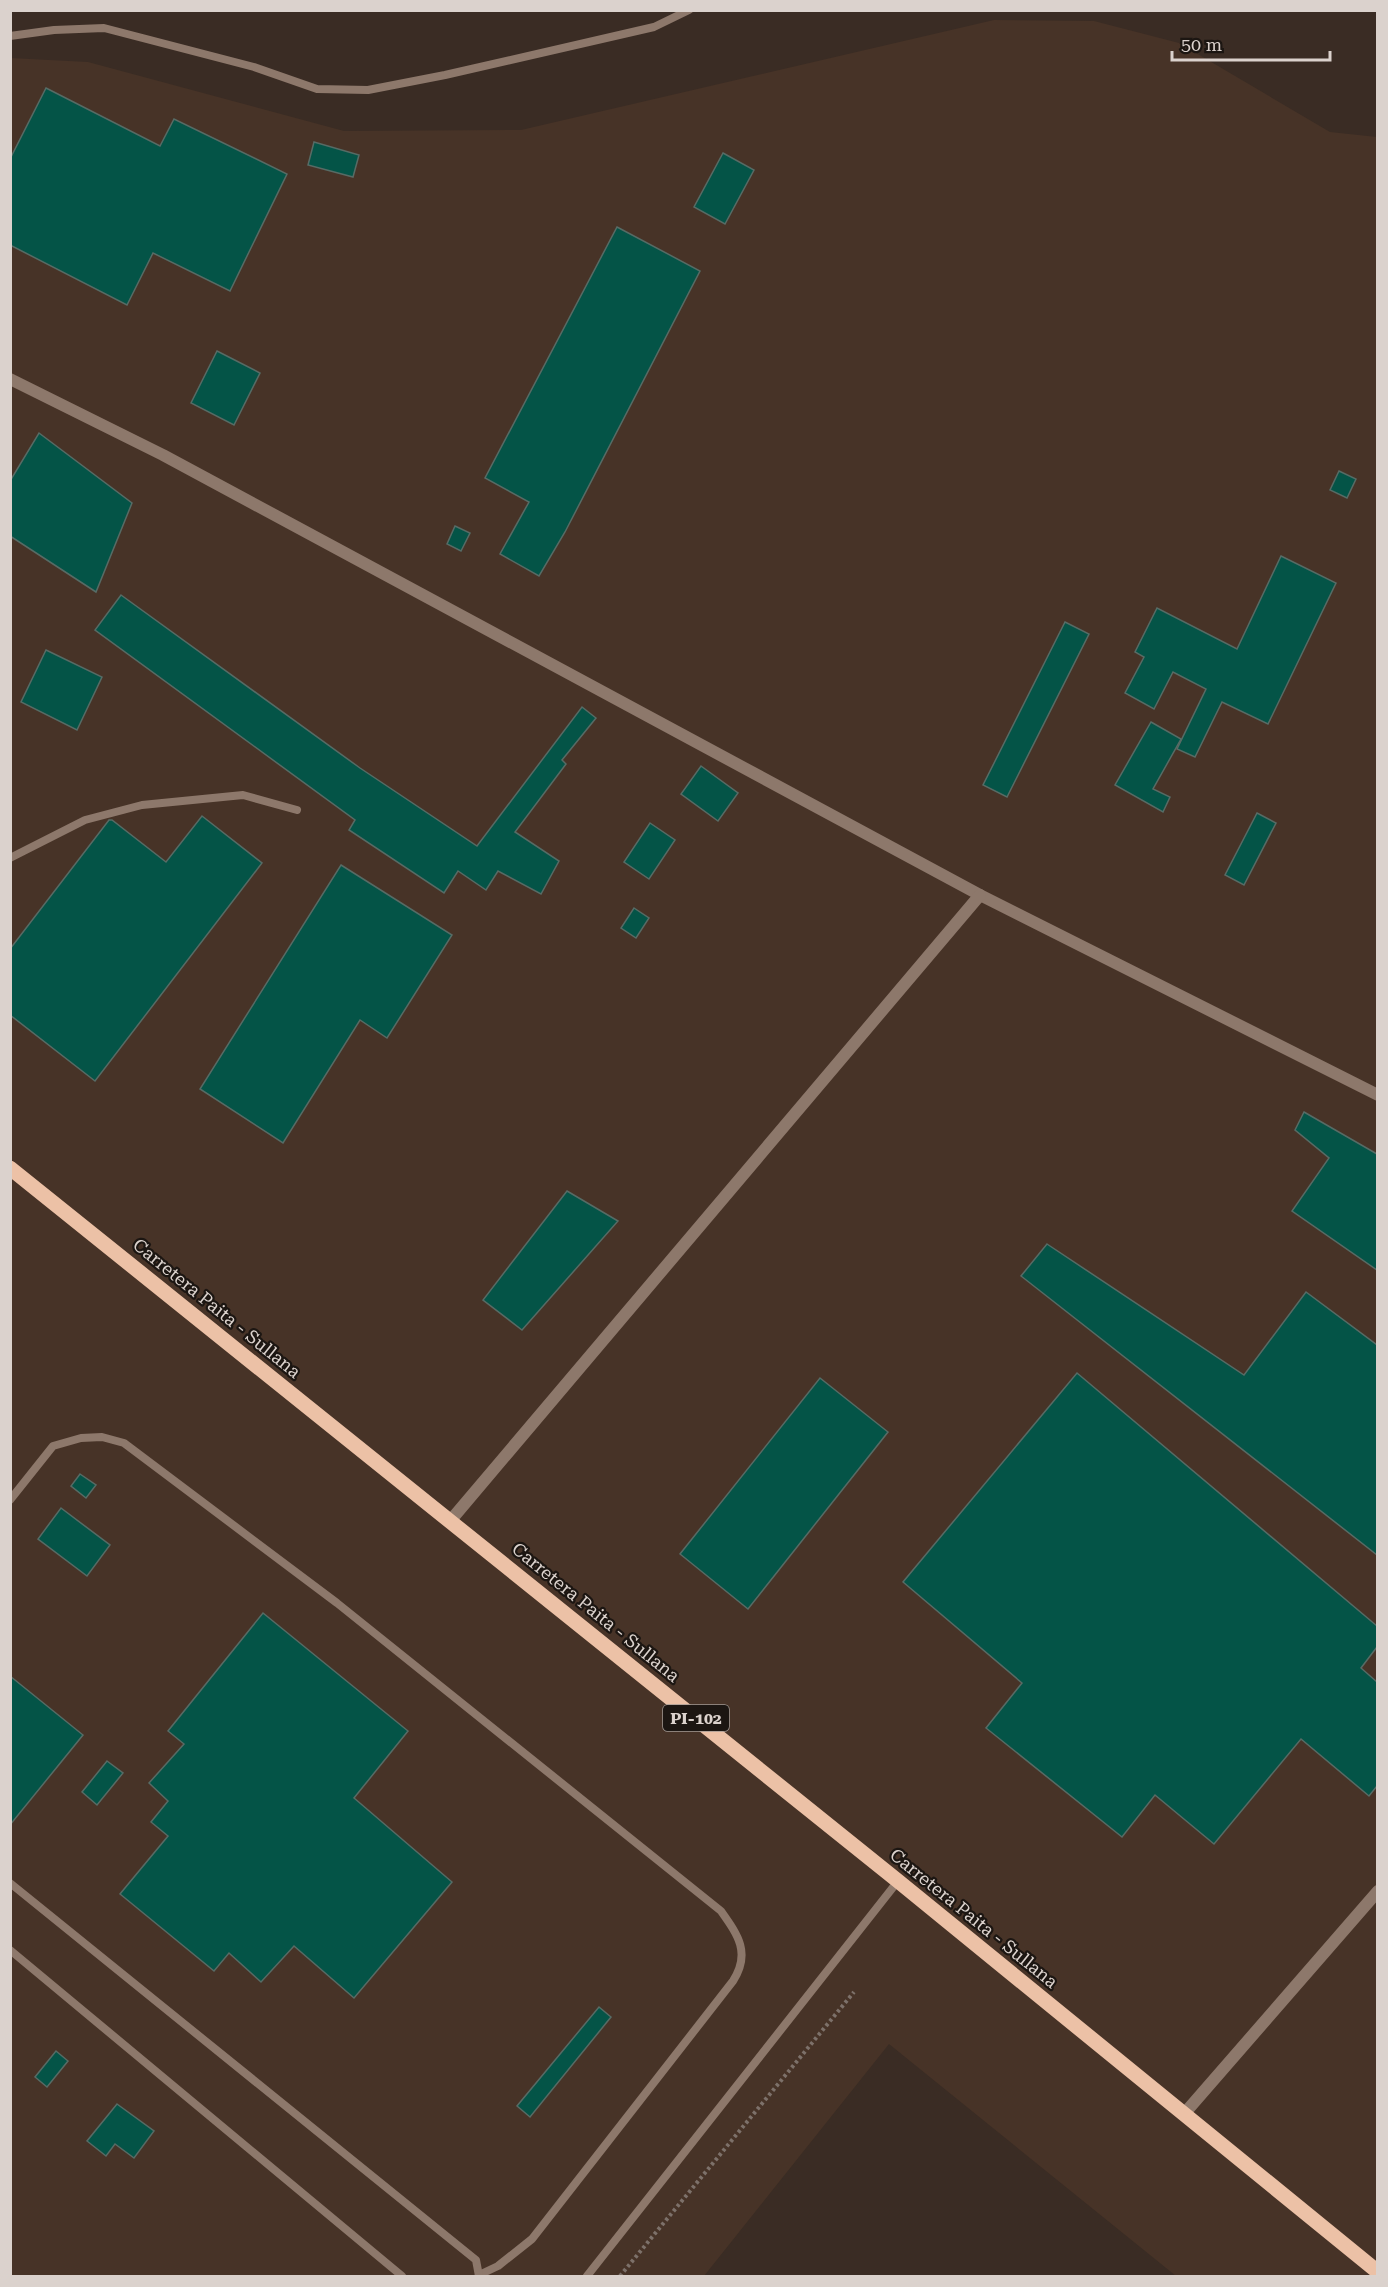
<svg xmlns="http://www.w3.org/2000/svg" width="1388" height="2287" font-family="'Roboto Serif',serif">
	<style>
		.built { fill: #473327 }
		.building { fill: #045447; stroke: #576b65; stroke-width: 1.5 }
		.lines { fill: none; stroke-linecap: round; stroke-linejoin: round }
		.path { stroke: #7d716a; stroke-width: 4; stroke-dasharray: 3 3; stroke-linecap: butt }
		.lane { stroke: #8d786b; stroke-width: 8 }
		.street { stroke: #8d786b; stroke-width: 12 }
		.primary { stroke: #ecc1a6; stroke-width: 15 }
		.labels { text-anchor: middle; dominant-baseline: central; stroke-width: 4.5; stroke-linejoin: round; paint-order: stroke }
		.shield { fill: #1c1612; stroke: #a29a95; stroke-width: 1.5 }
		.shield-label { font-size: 16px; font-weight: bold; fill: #dbd2cd }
		.street-label { font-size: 18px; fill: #dbd2cd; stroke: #1c1612 }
	</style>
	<rect width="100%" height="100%" fill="#3a2c24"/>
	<polygon class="built" points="994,20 1094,21 1179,43 1330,132 1377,137 1377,2276 1176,2276 889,2044 704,2276 11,2276 10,58 88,62 344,131 521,130"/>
	<g class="building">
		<polygon points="46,88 160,146 174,119 287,174 230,291 153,253 127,305 10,245 10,159"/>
		<polygon points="314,142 359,155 353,177 308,165"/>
		<polygon points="723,153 754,170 725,224 694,207"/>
		<polygon points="617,227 700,271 565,532 539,576 500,554 529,502 485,478"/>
		<polygon points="217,351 260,373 234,425 191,403"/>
		<polygon points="39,433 132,503 96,592 10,536 10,481"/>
		<polygon points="1339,471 1356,479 1347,498 1330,490"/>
		<polygon points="455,526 470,533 461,551 447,544"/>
		<polygon points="1281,556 1336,583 1268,724 1222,702 1195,757 1177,749 1206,689 1173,672 1154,709 1125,693 1144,657 1135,652 1157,608 1237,649"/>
		<polygon points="121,595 360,768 477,846 582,707 596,718 562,760 566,764 515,832 559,861 541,894 498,871 486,890 458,871 444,893 349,830 355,820 95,630"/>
		<polygon points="1065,622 1089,634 1007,797 983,785"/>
		<polygon points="46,650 102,677 77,730 21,702"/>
		<polygon points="1151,722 1181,739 1153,789 1170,797 1163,812 1115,785"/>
		<polygon points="701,766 738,793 718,821 681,794"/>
		<polygon points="1257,813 1276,823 1244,885 1225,875"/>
		<polygon points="202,816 262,863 95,1081 10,1015 10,949 109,820 112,820 166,862"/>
		<polygon points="650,823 675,840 649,879 624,862"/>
		<polygon points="341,865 452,935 387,1038 360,1020 283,1143 200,1089"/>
		<polygon points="634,908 649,918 636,938 621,928"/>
		<polygon points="1304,1112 1377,1154 1377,1270 1292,1211 1329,1158 1295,1130"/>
		<polygon points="567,1191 618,1221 522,1330 483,1300"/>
		<polygon points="1047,1244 1244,1375 1306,1292 1377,1345 1377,1555 1021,1276"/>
		<polygon points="1077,1373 1377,1626 1377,1647 1361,1668 1377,1682 1377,1786 1369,1796 1301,1739 1214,1844 1155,1795 1122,1837 986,1728 1022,1683 903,1582"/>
		<polygon points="820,1378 888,1432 748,1609 680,1554"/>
		<polygon points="80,1474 96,1485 86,1498 71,1486"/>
		<polygon points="61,1508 110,1545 87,1576 38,1539"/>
		<polygon points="263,1613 408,1731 354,1798 452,1882 354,1998 294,1946 261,1982 229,1953 214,1971 120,1894 168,1836 151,1822 168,1801 149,1783 184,1744 168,1731"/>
		<polygon points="10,1676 83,1735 10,1825"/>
		<polygon points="107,1761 123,1773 97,1805 82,1792"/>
		<polygon points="599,2007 611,2017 530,2117 517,2106"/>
		<polygon points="56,2051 68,2061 47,2087 35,2077"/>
		<polygon points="117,2104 154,2131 134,2158 115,2144 106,2156 87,2141"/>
	</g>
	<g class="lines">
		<polyline class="path" points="620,2276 854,1992"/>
		<g class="lane">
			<polyline points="10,36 54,30 104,28 254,67 317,89 368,90 445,75 654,27 689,10"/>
			<polyline points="10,858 85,820 142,805 243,795 297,810"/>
			<path d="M10 1500 53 1446 81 1438 102 1437 124 1443 337 1603 721 1911C738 1935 751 1953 733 1981L532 2239 498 2266 479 2275"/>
			<polyline points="10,1883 476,2260 479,2276"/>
			<polyline points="10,1950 402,2276"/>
			<polyline points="587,2276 898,1881"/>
		</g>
		<g class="street">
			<polyline points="10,379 163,455 980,895 1378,1095"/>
			<polyline points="451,1520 980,895"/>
			<polyline points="1184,2114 1378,1891"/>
		</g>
		<polyline class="primary" points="10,1168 898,1881 1378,2272"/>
	</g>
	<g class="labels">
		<rect class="shield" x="663" y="1705" width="66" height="26" rx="4.5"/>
		<g class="shield-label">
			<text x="696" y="1718">PI-102</text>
		</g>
		<g class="street-label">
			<text transform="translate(217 1308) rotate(39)">Carretera Paita - Sullana</text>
			<text transform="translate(596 1612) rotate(39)">Carretera Paita - Sullana</text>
			<text transform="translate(974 1918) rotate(39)">Carretera Paita - Sullana</text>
		</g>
	</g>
	<rect width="1388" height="2287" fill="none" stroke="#dbd2cd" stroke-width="24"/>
	<path d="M1172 51v9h158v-9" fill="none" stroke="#dbd2cd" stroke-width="3"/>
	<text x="1181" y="51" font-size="18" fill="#dbd2cd" stroke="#1c1612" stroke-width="4.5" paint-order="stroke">50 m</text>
</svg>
